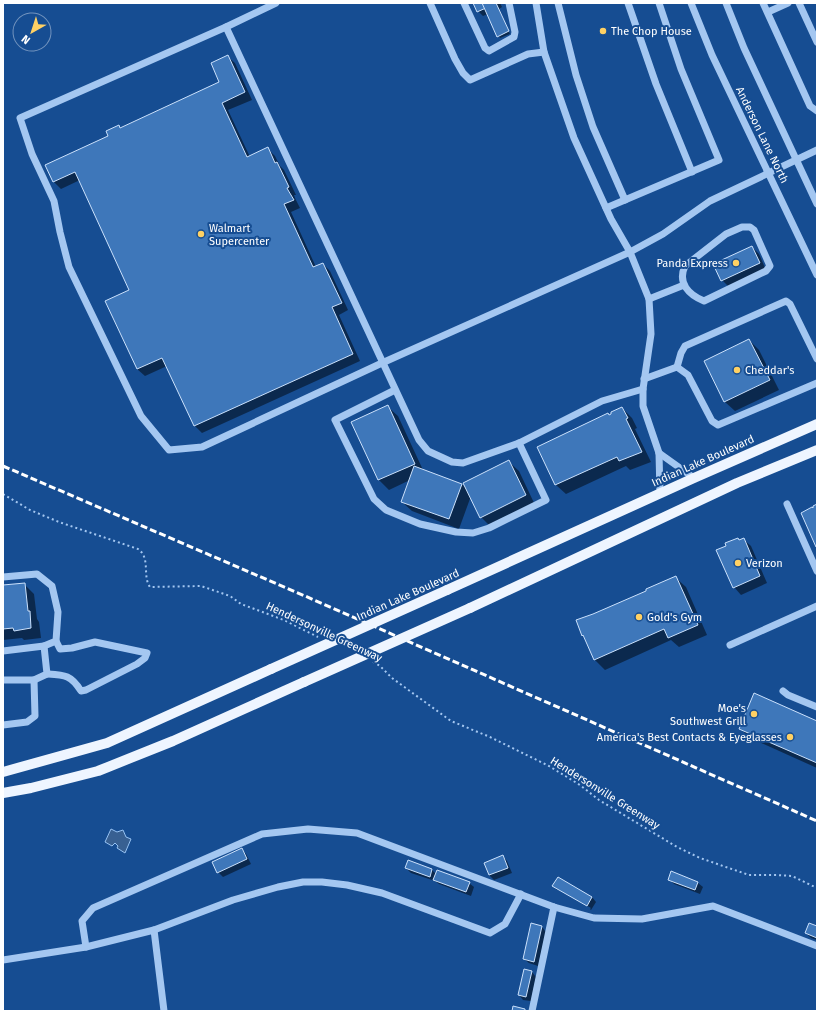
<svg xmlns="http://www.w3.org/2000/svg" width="820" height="1014" font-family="'Fira Sans',sans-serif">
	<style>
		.water { fill: #386092; stroke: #96c2f3 }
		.shadow { fill: #0007 }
		.building { fill: #3e77ba; stroke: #cbe1fc }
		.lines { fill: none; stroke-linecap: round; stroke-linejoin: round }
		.path { stroke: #a4c7f1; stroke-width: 2; stroke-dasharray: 2 3; stroke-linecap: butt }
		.minor { stroke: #a4c7f1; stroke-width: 7 }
		.major { stroke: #eef5ff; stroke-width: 10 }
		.rail { stroke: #fff; stroke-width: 3; stroke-dasharray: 7 3; stroke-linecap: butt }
		.major-bridge { stroke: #eef5ff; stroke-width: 10 }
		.poi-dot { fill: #ffd164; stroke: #164d92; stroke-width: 1.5 }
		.labels { text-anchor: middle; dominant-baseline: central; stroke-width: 4; stroke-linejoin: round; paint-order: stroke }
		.poi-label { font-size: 11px; fill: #fff; stroke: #164d92; text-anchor: start }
		.street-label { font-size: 11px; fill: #fff; stroke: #164d92 }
	</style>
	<rect width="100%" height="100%" fill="#164d92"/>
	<polygon class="water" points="111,829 117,832 123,830 126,837 131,839 125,853 117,848 118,846 115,843 112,846 105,842"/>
	<g class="shadow">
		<polygon points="474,3 500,3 502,7 499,9 510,34 500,38 488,14 483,16 478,11"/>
		<polygon points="227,56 235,63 252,100 228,110 250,157 268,149 275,156 280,166 284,170 296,195 294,195 295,198 300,208 291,212 316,267 323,264 330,271 348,310 339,315 360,361 202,433 195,426 167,366 145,376 137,369 131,290 80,180 61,189 54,182 120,128 221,82"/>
		<polygon points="752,247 759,254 766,270 729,287 722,280"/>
		<polygon points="749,340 759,350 779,390 735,411 725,402 705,361"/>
		<polygon points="388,407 398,416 423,470 462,484 467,490 509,462 519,471 535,505 491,527 481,517 471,496 459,529 412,511 402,502 410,480 389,490 379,480 353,423"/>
		<polygon points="622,408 632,418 637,428 635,429 651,462 630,470 626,466 566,494 556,485 538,447 608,414 610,416"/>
		<polygon points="743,539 751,546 767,583 741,595 734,587 727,546"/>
		<polygon points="676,578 686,587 707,635 679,647 671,640 605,670 595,660 586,639 582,635 593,615"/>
		<polygon points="24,584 34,594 37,619 39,622 41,638 24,640 22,638 3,640 3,587"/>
		<polygon points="817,722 817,768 750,738 740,728"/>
		<polygon points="242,850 246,854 251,864 223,877 218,872"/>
		<polygon points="503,856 507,861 512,873 494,880 489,875 485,863"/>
		<polygon points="408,862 432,870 436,874 469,883 474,887 471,896 439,884 435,881 411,873 406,868"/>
		<polygon points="672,873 698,883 703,887 700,894 674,884 669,879"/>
		<polygon points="554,886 592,897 596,902 591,910 590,909 591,908 557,888 557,890"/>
		<polygon points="542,927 546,932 538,966 529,963 524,959"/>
		<polygon points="817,927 817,940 811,938 806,933"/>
		<polygon points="532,972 536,977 531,1001 523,1000 519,995"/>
	</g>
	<g class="building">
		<polygon points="473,3 497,3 477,12"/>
		<polygon points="482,3 496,3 509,31 497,37"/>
		<polygon points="228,55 245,92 222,103 247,157 268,147 275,163 277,162 289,187 287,188 288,190 294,200 284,204 313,267 323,263 342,303 332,307 353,354 194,426 162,358 137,369 105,301 129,290 75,172 53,182 45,165 108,136 106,131 119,125 120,128 219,82 211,63"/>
		<polygon points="752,246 760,263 721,281 713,264"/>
		<polygon points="749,339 770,380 724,402 704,361"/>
		<polygon points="388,405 415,464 378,480 351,422"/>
		<polygon points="622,407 628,418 626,419 642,452 619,461 617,457 555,485 537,447 608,413 609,415 611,414 611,412"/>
		<polygon points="509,460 526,495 480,518 463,483"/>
		<polygon points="414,466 462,484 449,519 401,502"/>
		<polygon points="817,504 817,547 816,547 801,513 812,507 813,508 813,506"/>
		<polygon points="738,538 739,540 744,538 760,576 733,588 716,550 726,546 725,543"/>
		<polygon points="676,576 698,625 668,638 664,629 594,660 583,635 582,636 576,620 593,614 646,591 646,589"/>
		<polygon points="25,583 28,611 30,611 31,628 14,631 13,628 3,629 3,585"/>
		<polygon points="754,693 817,721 817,763 739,729"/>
		<polygon points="242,848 247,859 217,873 212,862"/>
		<polygon points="503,855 508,868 489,875 484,863"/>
		<polygon points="408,860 432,869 430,877 405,868"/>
		<polygon points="437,870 470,882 466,892 433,880"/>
		<polygon points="671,871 698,882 695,890 668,880"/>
		<polygon points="558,877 592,897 587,906 552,886"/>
		<polygon points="531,923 542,926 534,962 523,959"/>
		<polygon points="809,923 817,926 817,938 805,933"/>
		<polygon points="524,969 532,971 526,997 518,995"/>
		<polygon points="513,1006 525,1009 525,1011 512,1011"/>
	</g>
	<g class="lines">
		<g class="path">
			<path d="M3 494 30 510 59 522 138 549C151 558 142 576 150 587L201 586 230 596 241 604 284 620 318 637"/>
			<polyline points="373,662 380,666 392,678 451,721 490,737 549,766 580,785 599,800 677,847 700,858 749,875 777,875 792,876 817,888"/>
		</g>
		<g class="minor">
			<polyline points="276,3 226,27 20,118 32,154 54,201 60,232 69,267 141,416 169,450 202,447 382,363 630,252 663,234 710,201 817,150"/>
			<polyline points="430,3 455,59 463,73 470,80 528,54 544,52"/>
			<polyline points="464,3 485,48 489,51 514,37 515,32 509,3"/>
			<polyline points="536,3 544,52 574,138 611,219 630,252 649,299 651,334 643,389 643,406 659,453 660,494"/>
			<polyline points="558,3 576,75 593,127 625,200"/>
			<polyline points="628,3 656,84 692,172"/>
			<polyline points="691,3 712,55 817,275"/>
			<polyline points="726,3 744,48 817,204"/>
			<polyline points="763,3 810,106 817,111"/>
			<polyline points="799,3 817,42"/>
			<polyline points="768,12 788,3"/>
			<polyline points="226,27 419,440 428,451 452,462 463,463 519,443 602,401 643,389"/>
			<polyline points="606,208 719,160 681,69 659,3"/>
			<path d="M742 227H750L754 230 770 266 766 271 704 301C689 295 677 283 685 266L726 234Z"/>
			<polyline points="649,299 684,285"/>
			<polyline points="677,367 681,353 685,346 786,301 790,304 817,359"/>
			<polyline points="677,367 688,375 712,421 718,425 817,383"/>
			<polyline points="644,379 677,367"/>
			<polyline points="395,390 335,420 374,499 386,510 420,524 456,532 473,533 489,528 546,500 519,443"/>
			<polyline points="659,453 694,478"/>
			<polyline points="787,504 817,571"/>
			<polyline points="3,577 37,574 52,586 58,612 56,641 44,646 3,651"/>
			<polyline points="730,645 817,606"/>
			<path d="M47 674C65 675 71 675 81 691L86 690 137 664 145 658 147 653 95 642 72 648 60 649 56 641"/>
			<polyline points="3,680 34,680 47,674 44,646"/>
			<polyline points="783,691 788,695 817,707"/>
			<polyline points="3,725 27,722 35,716 34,680"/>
			<polyline points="154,930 233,900 278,887 303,882 322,882 347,885 382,893 490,933 505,924 521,894"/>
			<polyline points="86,947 82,921 93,908 262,834 308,829 357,833 554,907 594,918 642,919 713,906 817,946"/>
			<polyline points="3,960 86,947 154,930 164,1011"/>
			<polyline points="532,1011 554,907"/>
		</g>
		<g class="major">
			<polyline points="447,590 694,478 817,424"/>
			<polyline points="470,608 737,483 817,450"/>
			<polyline points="3,772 107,743 271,669"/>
			<polyline points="3,793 31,788 98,771 173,741 304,682"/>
		</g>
		<polyline class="rail" points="3,466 305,596 817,821"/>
		<g class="major-bridge">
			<polyline points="271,669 447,590"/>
			<polyline points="304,682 470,608"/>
		</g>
	</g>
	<g class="poi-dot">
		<circle cx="603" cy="31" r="4"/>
		<circle cx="201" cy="234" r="4"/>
		<circle cx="736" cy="263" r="4"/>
		<circle cx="737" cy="370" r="4"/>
		<circle cx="738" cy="563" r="4"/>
		<circle cx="639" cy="617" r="4"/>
		<circle cx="754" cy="714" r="4"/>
		<circle cx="790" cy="737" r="4"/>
	</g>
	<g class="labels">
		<g class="poi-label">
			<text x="611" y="31">The Chop House</text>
			<text x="209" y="228">Walmart<tspan x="209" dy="13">Supercenter</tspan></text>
			<text x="728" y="263" text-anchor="end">Panda Express</text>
			<text x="745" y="370">Cheddar's</text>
			<text x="746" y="563">Verizon</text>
			<text x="647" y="617">Gold's Gym</text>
			<text x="746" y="708" text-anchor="end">Moe's<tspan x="746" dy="13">Southwest Grill</tspan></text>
			<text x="782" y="737" text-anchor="end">America's Best Contacts &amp; Eyeglasses</text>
		</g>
		<g class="street-label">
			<text transform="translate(762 135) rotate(64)">Anderson Lane North</text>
			<text transform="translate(703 461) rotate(-24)">Indian Lake Boulevard</text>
			<text transform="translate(408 595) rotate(-24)">Indian Lake Boulevard</text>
			<text transform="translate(324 632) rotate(25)">Hendersonville Greenway</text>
			<text transform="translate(605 793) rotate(32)">Hendersonville Greenway</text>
		</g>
	</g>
	<rect width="820" height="1014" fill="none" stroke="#ffffff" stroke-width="8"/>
	<g transform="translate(32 32) rotate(219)"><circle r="19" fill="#164d92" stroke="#7394be"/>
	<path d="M0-3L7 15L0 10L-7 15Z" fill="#ffd164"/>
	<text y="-6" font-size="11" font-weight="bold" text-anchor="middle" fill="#ffffff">N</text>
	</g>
</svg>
